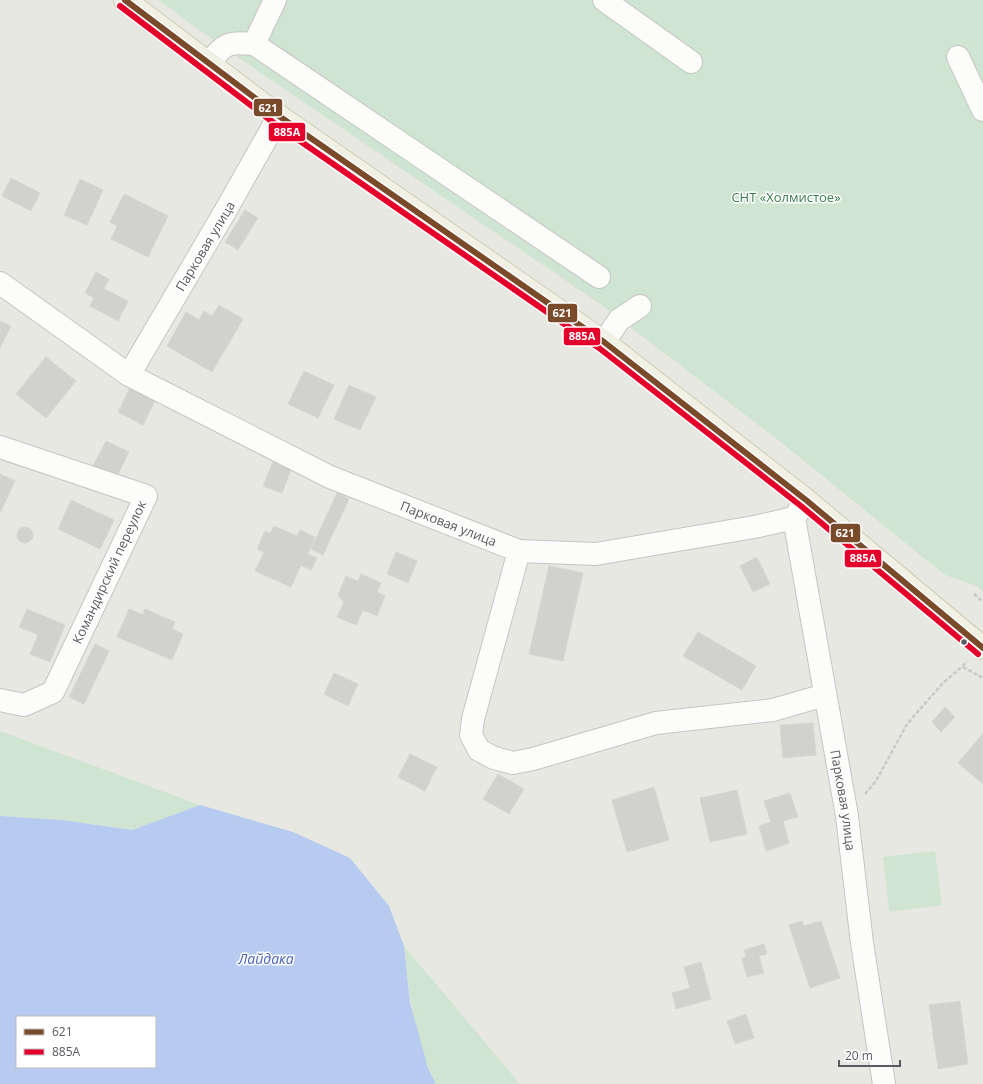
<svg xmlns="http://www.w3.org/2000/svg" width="983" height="1084" font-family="'Open Sans',sans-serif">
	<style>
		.green { fill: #d0e4d2 }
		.water { fill: #b7cbf1; fill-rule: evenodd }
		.building { fill: #d1d1cd; stroke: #d7d7d2 }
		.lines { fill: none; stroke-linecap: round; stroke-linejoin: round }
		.minor-casing { stroke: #c5c6c4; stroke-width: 24 }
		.major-casing { stroke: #cecdb2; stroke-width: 24 }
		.path { stroke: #c6cac9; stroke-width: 2.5; stroke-dasharray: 4 2; stroke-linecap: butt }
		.minor { stroke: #fcfcfb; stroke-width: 22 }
		.major { stroke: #f0f0e5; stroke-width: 22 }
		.bus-1-casing { stroke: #fff; stroke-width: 9 }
		.bus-2-casing { stroke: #fff; stroke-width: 9 }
		.bus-1 { stroke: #7a4b2a; stroke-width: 6 }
		.bus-2 { stroke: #e4002b; stroke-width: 6 }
		.bus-dot { fill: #585a60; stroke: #fff; stroke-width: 1.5 }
		.labels { text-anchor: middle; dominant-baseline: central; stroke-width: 3; stroke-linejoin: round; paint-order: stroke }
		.park-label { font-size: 13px; fill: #397e4c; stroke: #fff }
		.street-label { font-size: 13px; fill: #585a60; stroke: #fff }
		.water-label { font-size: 14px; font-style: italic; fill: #4865b8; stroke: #fff }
		.line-badge { stroke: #fff; stroke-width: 1.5 }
		.badge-label { font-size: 11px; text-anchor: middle; font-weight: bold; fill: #fff }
	</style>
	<rect width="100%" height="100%" fill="#e8e8e2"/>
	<g class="green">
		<polygon points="158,0 983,0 983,592 977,586 945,575 778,440 600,304 220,45"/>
		<polygon points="0,731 200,805 132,830 62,820 0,816"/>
		<polygon points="935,851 942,905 889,912 883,857"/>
		<path d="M404 946 520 1084H436C415 1042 409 993 404 946Z"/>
	</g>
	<path class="water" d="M200 805 293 832 350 858 389 906 404 946 410 1002 428 1068 436 1084H0V816L62 820 132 830ZM17 1017H155V1067H17Z"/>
	<g class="building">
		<polygon points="11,178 40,193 31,211 2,196"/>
		<polygon points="80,179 103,190 87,225 64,215"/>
		<polygon points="124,194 168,216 148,257 111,239 117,226 110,222"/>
		<polygon points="245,210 258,218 238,250 225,242"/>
		<polygon points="96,272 109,279 104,289 128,301 118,321 90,306 94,298 85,293"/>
		<polygon points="219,305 243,319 212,372 167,346 186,312 199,320 204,311 212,316"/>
		<polygon points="0,321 11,326 0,348"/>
		<polygon points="46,357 76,381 46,418 16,394"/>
		<polygon points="304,371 334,385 318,418 288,404"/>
		<polygon points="349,385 376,397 360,430 334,419"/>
		<polygon points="130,388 155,401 143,425 118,412"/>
		<polygon points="106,441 129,452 116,478 93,466"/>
		<polygon points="273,462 291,469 282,493 263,486"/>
		<polygon points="0,474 15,481 0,513"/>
		<polygon points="337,493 349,499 323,555 311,549"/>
		<polygon points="71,500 114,520 100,549 58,529"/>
		<polygon points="274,526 297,536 300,530 315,537 308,554 317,558 311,570 301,565 291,587 255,571 264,552 257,549 265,531 270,533"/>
		<circle cx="25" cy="535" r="8"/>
		<polygon points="396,552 417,561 408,583 387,574"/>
		<polygon points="757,557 770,584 753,592 740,566"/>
		<polygon points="549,566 583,573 563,661 529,654"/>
		<polygon points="361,574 381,583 377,592 385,596 377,616 363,610 356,625 337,617 344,602 338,595 346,576 358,581"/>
		<polygon points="27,609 65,625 50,662 30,654 38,635 19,627"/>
		<polygon points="129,609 143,615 145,609 175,622 172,629 183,634 172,660 117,637"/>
		<polygon points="698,632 756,666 742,690 683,656"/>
		<polygon points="95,644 109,651 84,704 69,697"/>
		<polygon points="334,673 358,684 348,706 324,694"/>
		<polygon points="945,707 955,717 941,732 932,722"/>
		<polygon points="813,723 816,755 783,758 780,725"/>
		<polygon points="983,733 983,784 958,763"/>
		<polygon points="410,754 437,767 425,791 398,777"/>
		<polygon points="498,774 524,789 509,814 483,799"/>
		<polygon points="654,787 669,840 627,852 612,800"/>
		<polygon points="737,790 747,834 710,842 700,798"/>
		<polygon points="790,793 798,817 783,821 789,843 766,851 759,826 771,822 764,801"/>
		<polygon points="802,921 804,926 821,921 840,978 810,988 789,925"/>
		<polygon points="764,944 767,954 759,956 764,973 747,977 742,959 746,956 744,950"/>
		<polygon points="701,962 711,999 676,1009 672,993 690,988 684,967"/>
		<polygon points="960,1001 968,1064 938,1069 929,1005"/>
		<polygon points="746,1014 754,1038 735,1044 727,1021"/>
	</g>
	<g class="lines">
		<g class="minor-casing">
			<g id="minor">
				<polyline points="604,0 691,62"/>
				<polyline points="254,44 599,277"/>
				<polyline points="958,57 983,110"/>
				<path d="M209 63C226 42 228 42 254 44L275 0"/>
				<path id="s1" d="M279 116 227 208 129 375 330 477 519 551 596 554 754 527 794 518"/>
				<polyline points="0,283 129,375"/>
				<polyline points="604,342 619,320 640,306"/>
				<polyline points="0,447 146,496 53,692 24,705 0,700"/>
				<path id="s2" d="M802 506 794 518 847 816 862 943 884 1084"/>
				<polyline points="519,551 473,719 471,735 479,750 494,758 513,763 533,759 656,723 773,710 825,695"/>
			</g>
		</g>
		<g class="major-casing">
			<polyline id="major" points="125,0 279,116 604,342 806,500 983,648"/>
		</g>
		<g class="path">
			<polyline points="974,594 983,602"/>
			<polyline points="963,667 983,678"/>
			<polyline points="865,794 876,781 907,724 942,684 967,662"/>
		</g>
		<use href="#minor" class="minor"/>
		<use href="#major" class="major"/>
		<g class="bus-1-casing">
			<polyline id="bus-1" points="125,0 279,116 604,342 806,500 983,648"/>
		</g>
		<g class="bus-2-casing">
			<polyline id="bus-2" points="120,6 274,123 599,348 801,506 978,654"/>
		</g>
		<use href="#bus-1" class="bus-1"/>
		<use href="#bus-2" class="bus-2"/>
	</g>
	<circle class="bus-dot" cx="964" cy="642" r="3.5"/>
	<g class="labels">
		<g class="park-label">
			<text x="786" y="197">СНТ «Холмистое»</text>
		</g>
		<g class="street-label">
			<text transform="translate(205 246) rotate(-59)">Парковая улица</text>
			<text stroke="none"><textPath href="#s1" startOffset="652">Парковая улица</textPath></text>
			<text transform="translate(109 572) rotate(-65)">Командирский переулок</text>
			<text stroke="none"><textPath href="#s2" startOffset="301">Парковая улица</textPath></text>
		</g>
		<g class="water-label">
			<text x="266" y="958">Лайдака</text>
		</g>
	</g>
	<g class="line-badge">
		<rect x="253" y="98" width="30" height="19" rx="4" fill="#7a4b2a"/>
		<rect x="268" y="122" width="38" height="20" rx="4" fill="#e4002b"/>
		<rect x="547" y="303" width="31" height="20" rx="4" fill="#7a4b2a"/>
		<rect x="563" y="327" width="38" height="19" rx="4" fill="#e4002b"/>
		<rect x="830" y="523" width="31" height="20" rx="4" fill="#7a4b2a"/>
		<rect x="844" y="549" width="38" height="19" rx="4" fill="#e4002b"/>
	</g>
	<g class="badge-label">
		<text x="268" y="112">621</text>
		<text x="287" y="136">885А</text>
		<text x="562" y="317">621</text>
		<text x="582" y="340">885А</text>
		<text x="845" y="537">621</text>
		<text x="863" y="562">885А</text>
	</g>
	<rect x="16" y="1016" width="140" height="52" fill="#ffffff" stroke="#bcbdbf"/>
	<rect x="24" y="1029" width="20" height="6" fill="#7a4b2a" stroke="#bcbdbf"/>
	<text x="52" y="1036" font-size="12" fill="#585a60">621</text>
	<rect x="24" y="1049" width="20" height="6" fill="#e4002b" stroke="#bcbdbf"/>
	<text x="52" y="1056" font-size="12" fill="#585a60">885А</text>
	<path d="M839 1060v6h61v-6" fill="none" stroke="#585a60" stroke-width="2"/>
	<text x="845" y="1060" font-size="12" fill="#585a60" stroke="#ffffff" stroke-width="3" paint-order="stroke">20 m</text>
</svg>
